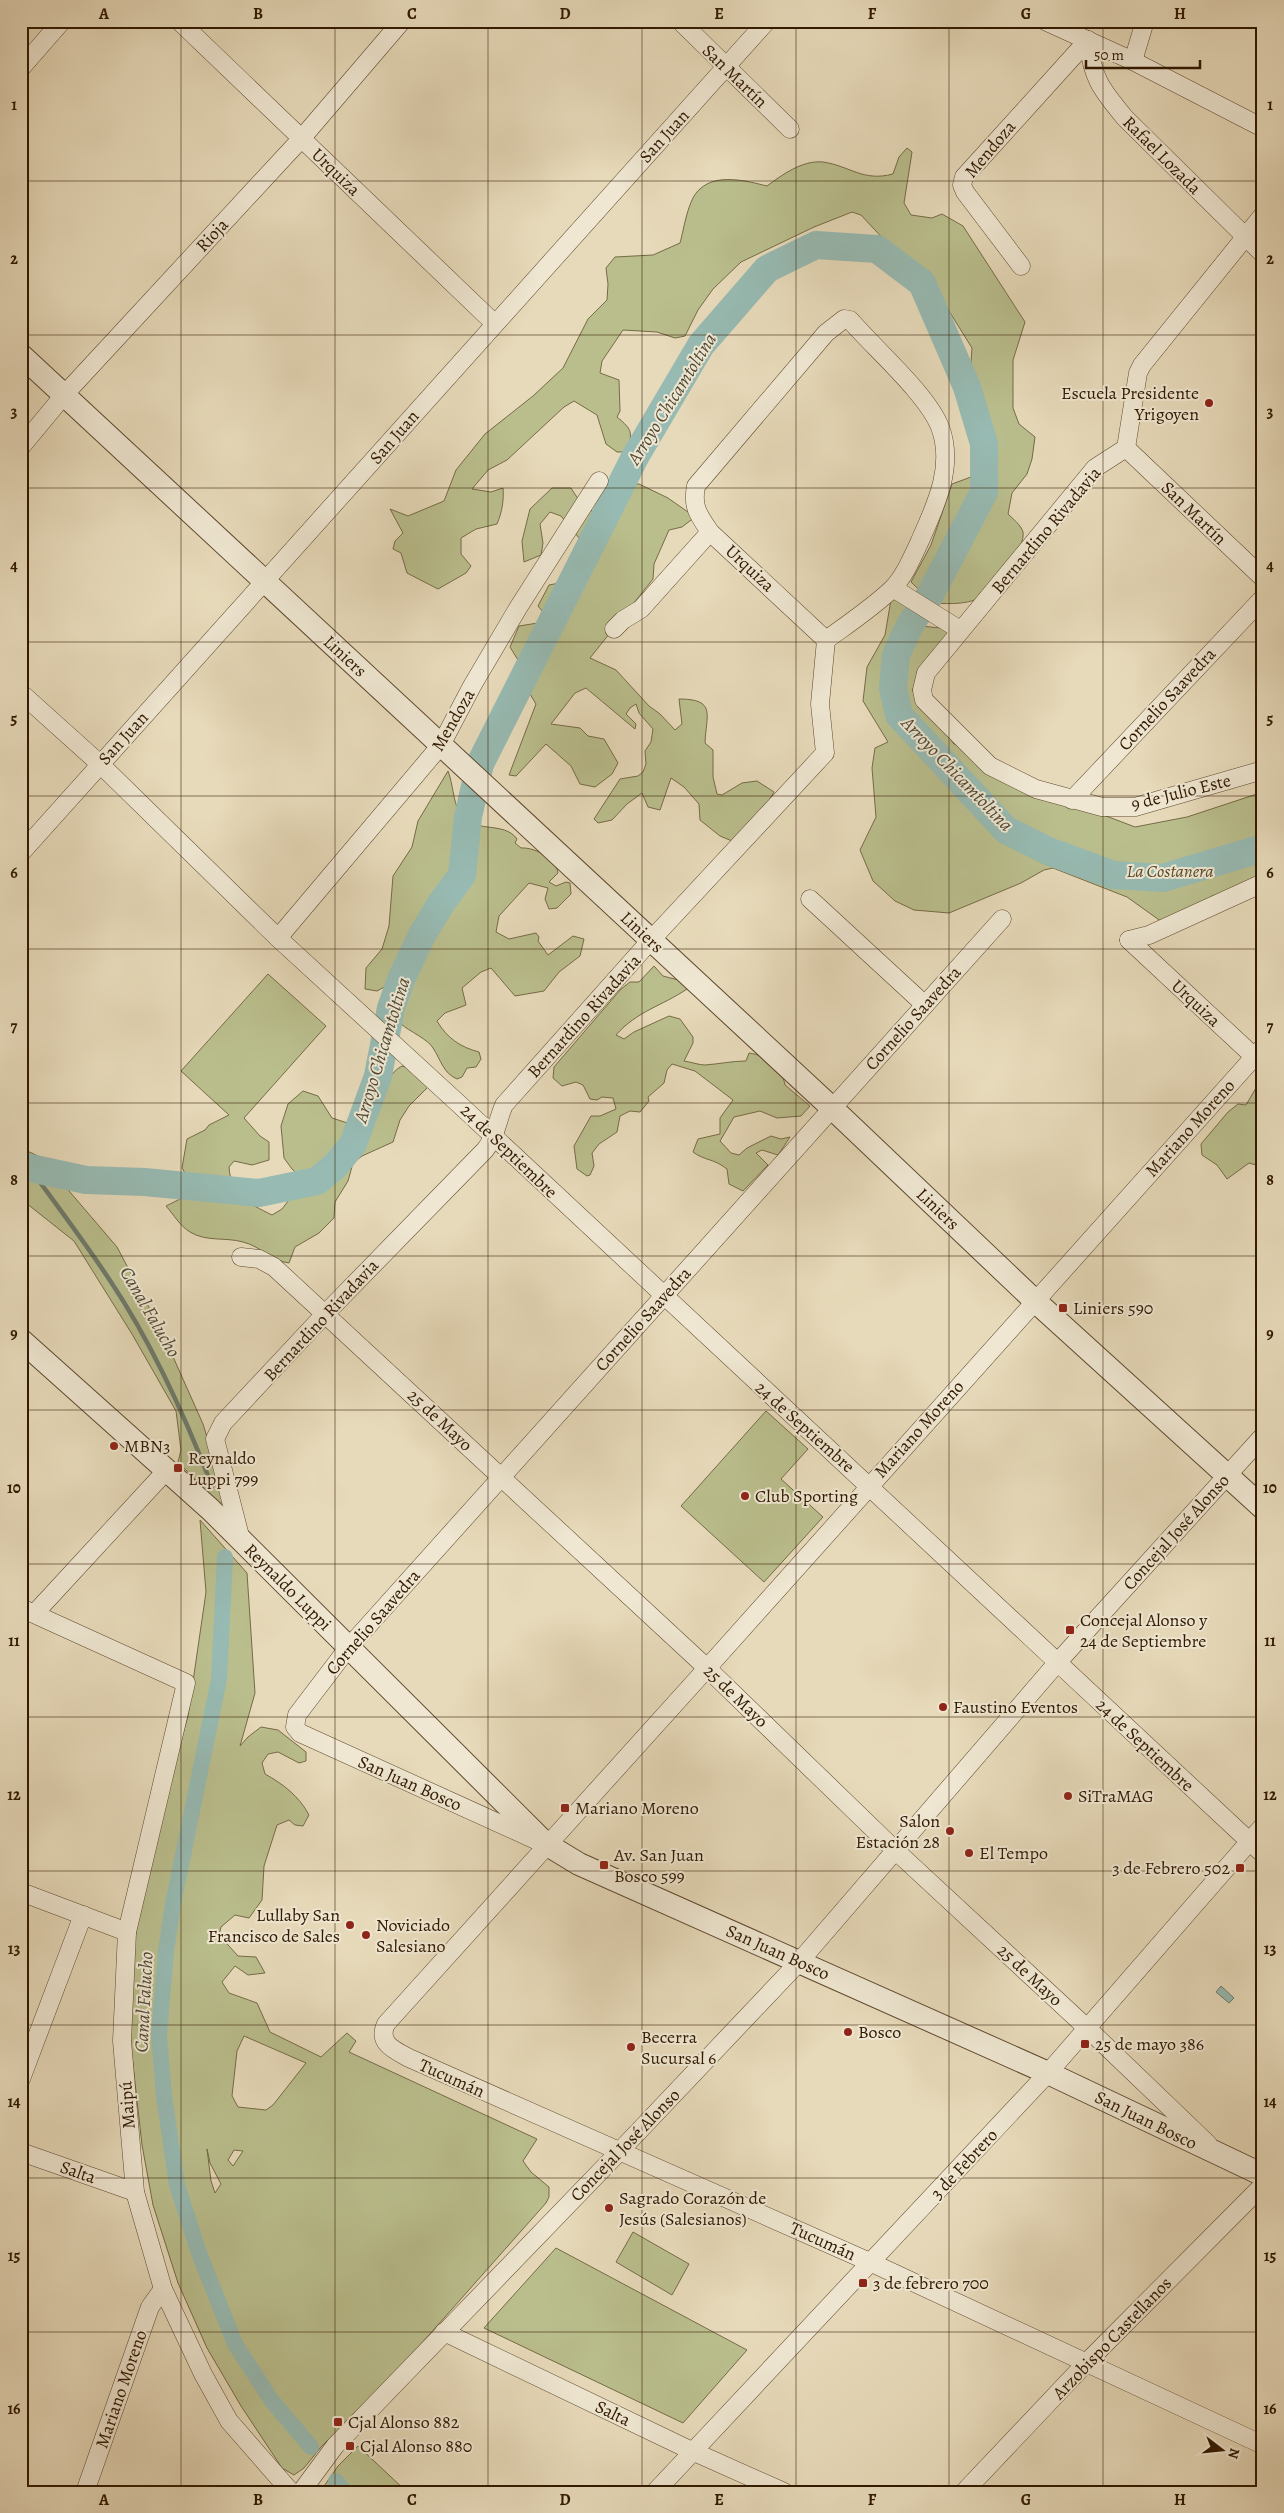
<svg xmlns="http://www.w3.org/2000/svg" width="1284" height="2513" font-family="Alegreya,serif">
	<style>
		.green { fill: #babe8d; stroke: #756b46; fill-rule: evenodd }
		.water { fill: #97bab2; stroke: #6e796b }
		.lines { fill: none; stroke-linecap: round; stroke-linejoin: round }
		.stream { stroke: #6e796b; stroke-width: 4.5 }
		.canal { stroke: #97bab2; stroke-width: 16 }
		.river { stroke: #97bab2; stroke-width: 28 }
		.minor-casing { stroke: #5e482e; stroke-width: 19 }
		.tertiary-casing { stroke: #5e482e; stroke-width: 24 }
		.minor { stroke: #efe7d2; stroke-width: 18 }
		.tertiary { stroke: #efe7d2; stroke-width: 22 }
		.grid { fill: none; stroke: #301800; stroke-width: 1; stroke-opacity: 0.55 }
		.poi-dot { fill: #8f2418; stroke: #efe7d2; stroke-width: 2 }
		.labels { text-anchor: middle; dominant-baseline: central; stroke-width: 4; stroke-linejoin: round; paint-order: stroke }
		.street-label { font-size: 18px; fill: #301800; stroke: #efe7d2 }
		.poi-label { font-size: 18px; fill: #301800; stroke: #efe7d2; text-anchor: start }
		.park-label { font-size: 18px; font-style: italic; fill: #594a2a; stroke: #efe7d2 }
		.water-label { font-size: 19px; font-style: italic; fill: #4f4935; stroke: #efe7d2 }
		.neatline { fill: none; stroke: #301800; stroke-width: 2 }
		.grid-label { font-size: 16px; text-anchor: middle; font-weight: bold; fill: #301800 }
	</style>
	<rect width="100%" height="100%" fill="#e7daba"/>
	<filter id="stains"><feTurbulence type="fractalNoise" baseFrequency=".004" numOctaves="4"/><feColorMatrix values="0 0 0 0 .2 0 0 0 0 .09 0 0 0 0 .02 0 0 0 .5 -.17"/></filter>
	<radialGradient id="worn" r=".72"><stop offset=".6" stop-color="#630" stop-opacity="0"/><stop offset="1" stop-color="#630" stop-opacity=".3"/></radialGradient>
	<g class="green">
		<path d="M907 148 912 152 904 203 911 215 932 218 942 214 963 226 1025 322 1013 360V408L1019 424 1035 437 1032 459 1027 474 1012 493 1008 514C1013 519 1021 525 1023 532 1026 546 998 585 986 594 972 605 950 604 933 603L911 582 931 545 952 484 971 477 990 466 992 453 987 429 970 376 972 348 944 303 917 271 900 262 888 244 861 215 852 212 814 227 741 262 713 289 698 310 685 336 675 338 657 332 623 330 602 361 600 373 619 380 620 411 617 417C633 430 633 433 626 452H617L606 444 597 415 574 401 564 407 507 460 488 470 472 489 491 492 503 488C504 501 502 512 497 524L476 529 461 538V554L471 566 466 573 438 589 407 573 401 553 393 549 395 541 403 533 390 509 408 516 444 501 456 470 485 434 533 396 563 368 588 319 607 300 608 284 606 268 615 257 653 255 680 243C684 229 688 198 700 189 717 173 747 181 767 186 782 175 802 160 823 162 850 166 863 182 893 174L899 157Z"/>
		<path d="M620 484H639L668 498 695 517 682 527 669 530 654 564 653 579 590 658 616 670 649 706 660 714 675 730 682 724 679 699C717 699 706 715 705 743L713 750V777L717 794 722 795 742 783 757 781 774 792 758 819 732 841 720 836 700 820 699 804 684 787 671 778 660 810 648 807 642 793 627 804 612 820 598 823 594 819 620 779 638 776 643 772 646 764 645 751 651 742 653 729 639 713 636 704 630 708 626 714 636 724 635 729 586 688 575 693 551 724 580 728 588 736 604 739 618 763 612 774 595 787 580 784 571 766 546 744 516 776 509 775 536 704 530 694 529 678 510 647 519 626 544 622 548 618 538 606 549 585 570 581 578 563 579 538 561 516 550 512 540 524 543 543 541 555 524 562 522 541 530 509 552 488H571C579 501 586 511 601 514Z"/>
		<polygon points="893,588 923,606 911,625 960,630 912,690 954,744 964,748 993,773 1135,827 1187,817 1263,792 1263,883 1212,896 1169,927 1127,897 1053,868 1044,870 1021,883 949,913 914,910 895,901 873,881 860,850 876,817 872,768 875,748 888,742 863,701 867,667 885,635"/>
		<path d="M448 771C453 784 453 800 459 812 471 835 504 820 517 839L515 843 521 848C534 847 556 858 558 873L549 882 556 886 566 882 570 883 571 894 557 908 549 909 545 899 548 888 529 883 499 916 496 932 509 939 536 933 539 937 538 941 548 955 573 936 584 939 580 956 559 972 544 991 515 996 491 968 481 972 462 988 466 1005 445 1013 437 1021C447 1038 460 1047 479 1052L481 1059 476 1067 467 1068 462 1077 457 1079C443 1073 441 1060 433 1048 429 1040 409 1031 401 1024L403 1001 386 986 377 991 365 989 366 968 382 949 389 926 393 876 412 847 418 821Z"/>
		<path d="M654 966 663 976 686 982 687 989C662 1006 637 1011 616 1035L624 1039 634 1032 669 1016 680 1019 693 1037V1043L684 1061C691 1062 699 1065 705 1065 719 1064 732 1061 746 1061L749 1053C766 1055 782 1068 785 1085L810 1106 801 1116 777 1118 760 1111 734 1117 720 1141 731 1153 739 1155 747 1148 771 1136 781 1139 790 1137 778 1155 762 1150 756 1153 768 1165 743 1191 729 1184 727 1169C713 1158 705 1161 693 1152L698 1139 720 1134V1118L733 1100 695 1071 672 1064 667 1070 664 1083 648 1097 649 1101 640 1112 630 1111 620 1116 617 1132 599 1144 592 1153 594 1166 590 1175 587 1176 577 1169 574 1146 591 1116H600L616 1109 613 1098 602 1097 597 1100 590 1099 583 1085 576 1082 562 1086 553 1078 554 1067 621 989 630 982H639Z"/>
		<path d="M268 974 326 1026 244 1118 260 1136 269 1142V1160L252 1165 234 1161 229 1167C231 1196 248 1203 272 1215L282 1209 304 1180 292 1169 284 1158 281 1126 288 1104 303 1091 318 1096 332 1118 363 1128C380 1111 381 1077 402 1066L414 1070 429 1086 409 1106 400 1120 393 1142 362 1156 353 1163 348 1181 335 1202 334 1218 319 1233 295 1247 289 1263C272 1261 260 1246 243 1242 226 1237 206 1242 190 1232 180 1226 174 1215 166 1206L180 1199 188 1178 182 1168 187 1139 205 1130 209 1125 229 1115 181 1071Z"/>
		<polygon points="1263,1086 1263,1167 1249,1163 1227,1179 1217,1165 1202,1155 1201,1144 1228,1112 1238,1104 1246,1105 1256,1088"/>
		<polygon points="21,1148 40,1157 117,1247 162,1332 203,1424 231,1516 178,1462 181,1450 176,1411 132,1334 74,1241 21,1199"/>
		<polygon points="766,1411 808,1449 781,1479 823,1517 764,1582 681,1506"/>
		<path d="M200 1520 247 1573 255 1693 240 1746 248 1737 261 1727 278 1730 306 1752V1761L299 1763 278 1752 268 1754 262 1763 265 1774C283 1784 299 1796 309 1815L303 1826 295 1825 289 1820 277 1825 264 1866 262 1900 249 1918 235 1915 221 1927 219 1935 238 1956 256 1957 265 1973 248 1975 235 1966 222 1982 229 1993 257 2003 270 2032 321 2057 347 2033 356 2041 349 2052 537 2139 523 2161 531 2172 549 2187V2197L546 2203 405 2362 321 2447 304 2468 294 2475 282 2468 241 2406 207 2348 178 2283 153 2205 142 2145 130 2038 136 1909 152 1840 188 1716 206 1592ZM244 2036 306 2063 273 2105 266 2110 238 2107 232 2096 237 2051ZM207 2149 210 2163 221 2184 215 2193 211 2181ZM234 2150 243 2151 233 2166 228 2160Z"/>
		<polygon points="633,2232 689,2264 672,2295 616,2262"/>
		<polygon points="556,2248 747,2350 683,2423 484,2328"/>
		<polygon points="358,2446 407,2492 320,2492 338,2466"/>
	</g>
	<polygon class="water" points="1221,1986 1234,1998 1229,2003 1216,1992"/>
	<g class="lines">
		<path class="stream" d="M31 1170C58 1207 86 1244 111 1282 153 1345 185 1416 212 1486"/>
		<g class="canal">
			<polyline points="225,1557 219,1679 173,1904 166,1951 159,2035 164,2096 177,2185 199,2253 235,2344 272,2401 311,2447"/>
			<polyline points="336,2481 345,2492"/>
		</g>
		<polyline class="river" points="21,1166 86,1180 145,1182 259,1193 317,1181 335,1166 353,1144 378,1076 391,1008 402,977 422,935 442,902 462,875 468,817 480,764 635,457 701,345 767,269 816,245 877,249 922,283 967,387 984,444 984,492 930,595 910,625 896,655 893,688 899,715 1006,830 1048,851 1113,875 1163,878 1263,848"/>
		<g class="minor-casing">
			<g id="minor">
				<polyline points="179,21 494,323"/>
				<polyline points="680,21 790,129"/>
				<polyline points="1045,21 1133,61 1263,128"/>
				<path d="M1088 40C1092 78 1101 89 1125 118L1263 254"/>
				<polyline points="1133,61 1145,21"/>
				<polyline points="21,68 62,21"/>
				<polyline points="1263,215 1142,365 1138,373 1126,448 1095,468 926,673 922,690 924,700 990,766 1036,789 1102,807 1135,807 1263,770"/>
				<polyline points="1021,266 965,192 962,185 964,177 1088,40"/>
				<polyline points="21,447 64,395 301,139 402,21"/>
				<polyline points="1126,448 1263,578"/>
				<polyline points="893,588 960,630"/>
				<polyline points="614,629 623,620 641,609 710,532"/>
				<polyline points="21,693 100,764 278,938 460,1105 1263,1854"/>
				<polyline points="1072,800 1263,598"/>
				<polyline points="21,853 767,21"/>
				<polyline points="810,899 925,1005"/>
				<polyline points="278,938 441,745 472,686 518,608 599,481"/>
				<polyline points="1129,940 1262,1064"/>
				<polyline points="1129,940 1149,935 1263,883"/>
				<path d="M1263 1047C1077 1253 893 1460 709 1666 602 1786 493 1904 386 2024 377 2043 394 2050 409 2058L872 2263 1263 2445"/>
				<polyline points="241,1257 259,1259 274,1267 707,1668 896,1851 1087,2028 1208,2144"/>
				<path d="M241 1540 215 1439 223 1423 325 1314 485 1150C496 1137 497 1121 504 1105L651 940 825 753 820 704 826 640C848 624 872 608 892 589 904 577 912 558 919 543 935 507 955 467 940 427 927 394 875 349 850 320L844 319 826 333 696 486C692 507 698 514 710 532L826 640"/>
				<polyline points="21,1608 186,1683 127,1932 122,2041 135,2192 163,2289 203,2374 229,2421 291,2492"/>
				<polyline points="35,1613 166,1471"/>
				<polyline points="538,1841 300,1733 295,1727 297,1715 348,1648 1002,919"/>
				<polyline points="21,1892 127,1932"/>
				<polyline points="21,2079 83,1915"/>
				<polyline points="21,2152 135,2192"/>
				<polyline points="444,2332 692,2451 784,2492"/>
				<polyline points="85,2492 150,2307 163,2289"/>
				<polyline points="301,2492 335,2446 619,2152 800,1961 1057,1663 1263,1436"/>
				<polyline points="655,2492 1048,2073 1263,1826"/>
				<polyline points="964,2492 1087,2362 1263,2185"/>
			</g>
		</g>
		<g class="tertiary-casing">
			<g id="tertiary">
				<polyline points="21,355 832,1108 1034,1300 1263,1508"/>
				<polyline points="21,1340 211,1510 546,1844 579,1864 1048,2073 1263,2175"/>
			</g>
		</g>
		<use href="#minor" class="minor"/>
		<use href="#tertiary" class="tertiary"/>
	</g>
	<path class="grid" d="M181 21V2492M335 21V2492M488 21V2492M642 21V2492M796 21V2492M949 21V2492M1103 21V2492M21 181H1263M21 335H1263M21 488H1263M21 642H1263M21 796H1263M21 949H1263M21 1103H1263M21 1256H1263M21 1410H1263M21 1564H1263M21 1717H1263M21 1871H1263M21 2025H1263M21 2178H1263M21 2332H1263"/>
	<g class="poi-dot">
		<circle cx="1209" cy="403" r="5"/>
		<rect x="1058" y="1303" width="10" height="10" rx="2.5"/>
		<circle cx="114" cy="1446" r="5"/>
		<rect x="173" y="1463" width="10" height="10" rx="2.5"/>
		<circle cx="745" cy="1496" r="5"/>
		<rect x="1065" y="1625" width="10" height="10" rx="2.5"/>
		<circle cx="943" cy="1707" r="5"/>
		<circle cx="1068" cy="1796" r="5"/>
		<rect x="560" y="1803" width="10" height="10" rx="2.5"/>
		<circle cx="950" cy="1831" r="5"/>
		<circle cx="969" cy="1853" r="5"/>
		<rect x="599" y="1860" width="10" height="10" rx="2.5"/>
		<rect x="1235" y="1863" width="10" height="10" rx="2.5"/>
		<circle cx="350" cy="1925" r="5"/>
		<circle cx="366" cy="1935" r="5"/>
		<circle cx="848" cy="2032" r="5"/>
		<rect x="1080" y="2039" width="10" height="10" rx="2.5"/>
		<circle cx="631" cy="2047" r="5"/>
		<circle cx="609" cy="2208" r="5"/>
		<rect x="858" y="2278" width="10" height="10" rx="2.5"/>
		<rect x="333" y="2417" width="10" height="10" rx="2.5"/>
		<rect x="345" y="2441" width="10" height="10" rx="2.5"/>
	</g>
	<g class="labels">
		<g class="street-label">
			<text transform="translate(735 76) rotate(44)">San Martín</text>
			<text transform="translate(664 136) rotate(-48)">San Juan</text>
			<text transform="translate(990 149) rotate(-50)">Mendoza</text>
			<text transform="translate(1162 155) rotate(45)">Rafael Lozada</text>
			<text transform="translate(336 172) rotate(44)">Urquiza</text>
			<text transform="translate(212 235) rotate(-47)">Rioja</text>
			<text transform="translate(394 437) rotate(-49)">San Juan</text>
			<text transform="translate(1194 513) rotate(44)">San Martín</text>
			<text transform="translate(1046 530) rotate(-50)">Bernardino Rivadavia</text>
			<text transform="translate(750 568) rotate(43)">Urquiza</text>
			<text transform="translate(345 656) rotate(43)">Liniers</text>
			<text transform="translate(1167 699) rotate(-47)">Cornelio Saavedra</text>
			<text transform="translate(453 720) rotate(-60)">Mendoza</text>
			<text transform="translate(123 738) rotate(-48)">San Juan</text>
			<text transform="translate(1181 792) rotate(-14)">9 de Julio Este</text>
			<text transform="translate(642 932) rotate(43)">Liniers</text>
			<text transform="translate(1196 1003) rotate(43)">Urquiza</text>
			<text transform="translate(584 1016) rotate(-48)">Bernardino Rivadavia</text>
			<text transform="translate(913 1018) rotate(-48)">Cornelio Saavedra</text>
			<text transform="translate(1190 1128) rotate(-48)">Mariano Moreno</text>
			<text transform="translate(509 1151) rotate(44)">24 de Septiembre</text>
			<text transform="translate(938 1209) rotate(44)">Liniers</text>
			<text transform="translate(643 1319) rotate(-48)">Cornelio Saavedra</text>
			<text transform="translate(321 1320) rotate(-47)">Bernardino Rivadavia</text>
			<text transform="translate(440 1420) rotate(43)">25 de Mayo</text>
			<text transform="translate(805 1427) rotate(42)">24 de Septiembre</text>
			<text transform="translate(919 1429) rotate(-48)">Mariano Moreno</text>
			<text transform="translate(1176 1532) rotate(-48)">Concejal José Alonso</text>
			<text transform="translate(288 1587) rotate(45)">Reynaldo Luppi</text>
			<text transform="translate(373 1622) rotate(-49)">Cornelio Saavedra</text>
			<text transform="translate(736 1696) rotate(44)">25 de Mayo</text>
			<text transform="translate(1145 1745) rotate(43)">24 de Septiembre</text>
			<text transform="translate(410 1783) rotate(24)">San Juan Bosco</text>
			<text transform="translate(778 1952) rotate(24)">San Juan Bosco</text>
			<text transform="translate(1030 1975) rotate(43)">25 de Mayo</text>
			<text transform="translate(452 2078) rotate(24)">Tucumán</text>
			<text transform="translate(127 2105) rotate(-94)">Maipú</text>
			<text transform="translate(1146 2120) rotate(26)">San Juan Bosco</text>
			<text transform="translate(625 2145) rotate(-46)">Concejal José Alonso</text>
			<text transform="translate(964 2164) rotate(-47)">3 de Febrero</text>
			<text transform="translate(78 2172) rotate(19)">Salta</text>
			<text transform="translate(823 2241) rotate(24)">Tucumán</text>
			<text transform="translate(1112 2338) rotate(-46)">Arzobispo Castellanos</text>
			<text transform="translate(121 2389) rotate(-71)">Mariano Moreno</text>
			<text transform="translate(613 2413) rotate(26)">Salta</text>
		</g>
		<g class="poi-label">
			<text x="1199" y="393" text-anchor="end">Escuela Presidente<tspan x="1199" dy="21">Yrigoyen</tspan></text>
			<text x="1073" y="1308">Liniers 590</text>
			<text x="124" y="1446">MBN3</text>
			<text x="188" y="1458">Reynaldo<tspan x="188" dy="21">Luppi 799</tspan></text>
			<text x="755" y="1496">Club Sporting</text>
			<text x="1080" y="1620">Concejal Alonso y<tspan x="1080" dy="21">24 de Septiembre</tspan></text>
			<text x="953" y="1707">Faustino Eventos</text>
			<text x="1078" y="1796">SiTraMAG</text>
			<text x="575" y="1808">Mariano Moreno</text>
			<text x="940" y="1821" text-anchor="end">Salon<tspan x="940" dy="21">Estación 28</tspan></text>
			<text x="979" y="1853">El Tempo</text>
			<text x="614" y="1855">Av. San Juan<tspan x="614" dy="21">Bosco 599</tspan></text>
			<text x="1230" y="1868" text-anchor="end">3 de Febrero 502</text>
			<text x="340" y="1915" text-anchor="end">Lullaby San<tspan x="340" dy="21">Francisco de Sales</tspan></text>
			<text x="376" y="1925">Noviciado<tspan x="376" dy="21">Salesiano</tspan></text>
			<text x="858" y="2032">Bosco</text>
			<text x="641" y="2037">Becerra<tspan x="641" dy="21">Sucursal 6</tspan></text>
			<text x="1095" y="2044">25 de mayo 386</text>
			<text x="619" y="2198">Sagrado Corazón de<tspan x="619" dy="21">Jesús (Salesianos)</tspan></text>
			<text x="873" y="2283">3 de febrero 700</text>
			<text x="348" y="2422">Cjal Alonso 882</text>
			<text x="360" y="2446">Cjal Alonso 880</text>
		</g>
		<g class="park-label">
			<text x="1170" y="871">La Costanera</text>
		</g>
		<g class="water-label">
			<text transform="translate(672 399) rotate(-58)">Arroyo Chicamtoltina</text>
			<text transform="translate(957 774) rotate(46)">Arroyo Chicamtoltina</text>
			<text transform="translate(382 1050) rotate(-73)">Arroyo Chicamtoltina</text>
			<text transform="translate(150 1312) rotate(60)">Canal Falucho</text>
			<text transform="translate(144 2002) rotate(-87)">Canal Falucho</text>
		</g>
	</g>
	<rect width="1284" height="2513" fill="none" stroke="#e7daba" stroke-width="55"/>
	<g transform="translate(1222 2450) rotate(106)" stroke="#efe7d2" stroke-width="4" paint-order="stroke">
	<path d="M0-4L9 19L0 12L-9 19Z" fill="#301800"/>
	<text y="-8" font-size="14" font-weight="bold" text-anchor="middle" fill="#301800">N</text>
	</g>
	<path d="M1086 60v8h114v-8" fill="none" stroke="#301800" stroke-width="2.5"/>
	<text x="1094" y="60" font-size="15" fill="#301800" stroke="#efe7d2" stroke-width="4" paint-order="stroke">50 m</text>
	<rect x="28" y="28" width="1228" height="2458" class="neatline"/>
	<g class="grid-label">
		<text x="104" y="19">A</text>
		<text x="258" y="19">B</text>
		<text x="412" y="19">C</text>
		<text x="565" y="19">D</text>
		<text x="719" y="19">E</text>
		<text x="872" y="19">F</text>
		<text x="1026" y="19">G</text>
		<text x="1180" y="19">H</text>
		<text x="14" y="110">1</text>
		<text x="1270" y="110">1</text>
		<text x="14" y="264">2</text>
		<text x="1270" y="264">2</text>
		<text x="14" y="417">3</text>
		<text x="1270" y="417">3</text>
		<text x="14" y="571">4</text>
		<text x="1270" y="571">4</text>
		<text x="14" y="724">5</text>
		<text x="1270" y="724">5</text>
		<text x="14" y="878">6</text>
		<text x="1270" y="878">6</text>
		<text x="14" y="1032">7</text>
		<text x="1270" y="1032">7</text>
		<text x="14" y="1185">8</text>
		<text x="1270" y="1185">8</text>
		<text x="14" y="1339">9</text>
		<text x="1270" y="1339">9</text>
		<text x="14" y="1493">10</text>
		<text x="1270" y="1493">10</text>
		<text x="14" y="1646">11</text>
		<text x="1270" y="1646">11</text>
		<text x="14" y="1800">12</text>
		<text x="1270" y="1800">12</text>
		<text x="14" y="1954">13</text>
		<text x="1270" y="1954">13</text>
		<text x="14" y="2107">14</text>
		<text x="1270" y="2107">14</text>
		<text x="14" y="2261">15</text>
		<text x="1270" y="2261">15</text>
		<text x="14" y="2414">16</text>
		<text x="1270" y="2414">16</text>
		<text x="104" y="2505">A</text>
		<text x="258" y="2505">B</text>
		<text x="412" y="2505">C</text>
		<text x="565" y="2505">D</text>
		<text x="719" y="2505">E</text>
		<text x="872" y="2505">F</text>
		<text x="1026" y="2505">G</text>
		<text x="1180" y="2505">H</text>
	</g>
	<rect width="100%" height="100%" filter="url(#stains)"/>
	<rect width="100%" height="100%" fill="url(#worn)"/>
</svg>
